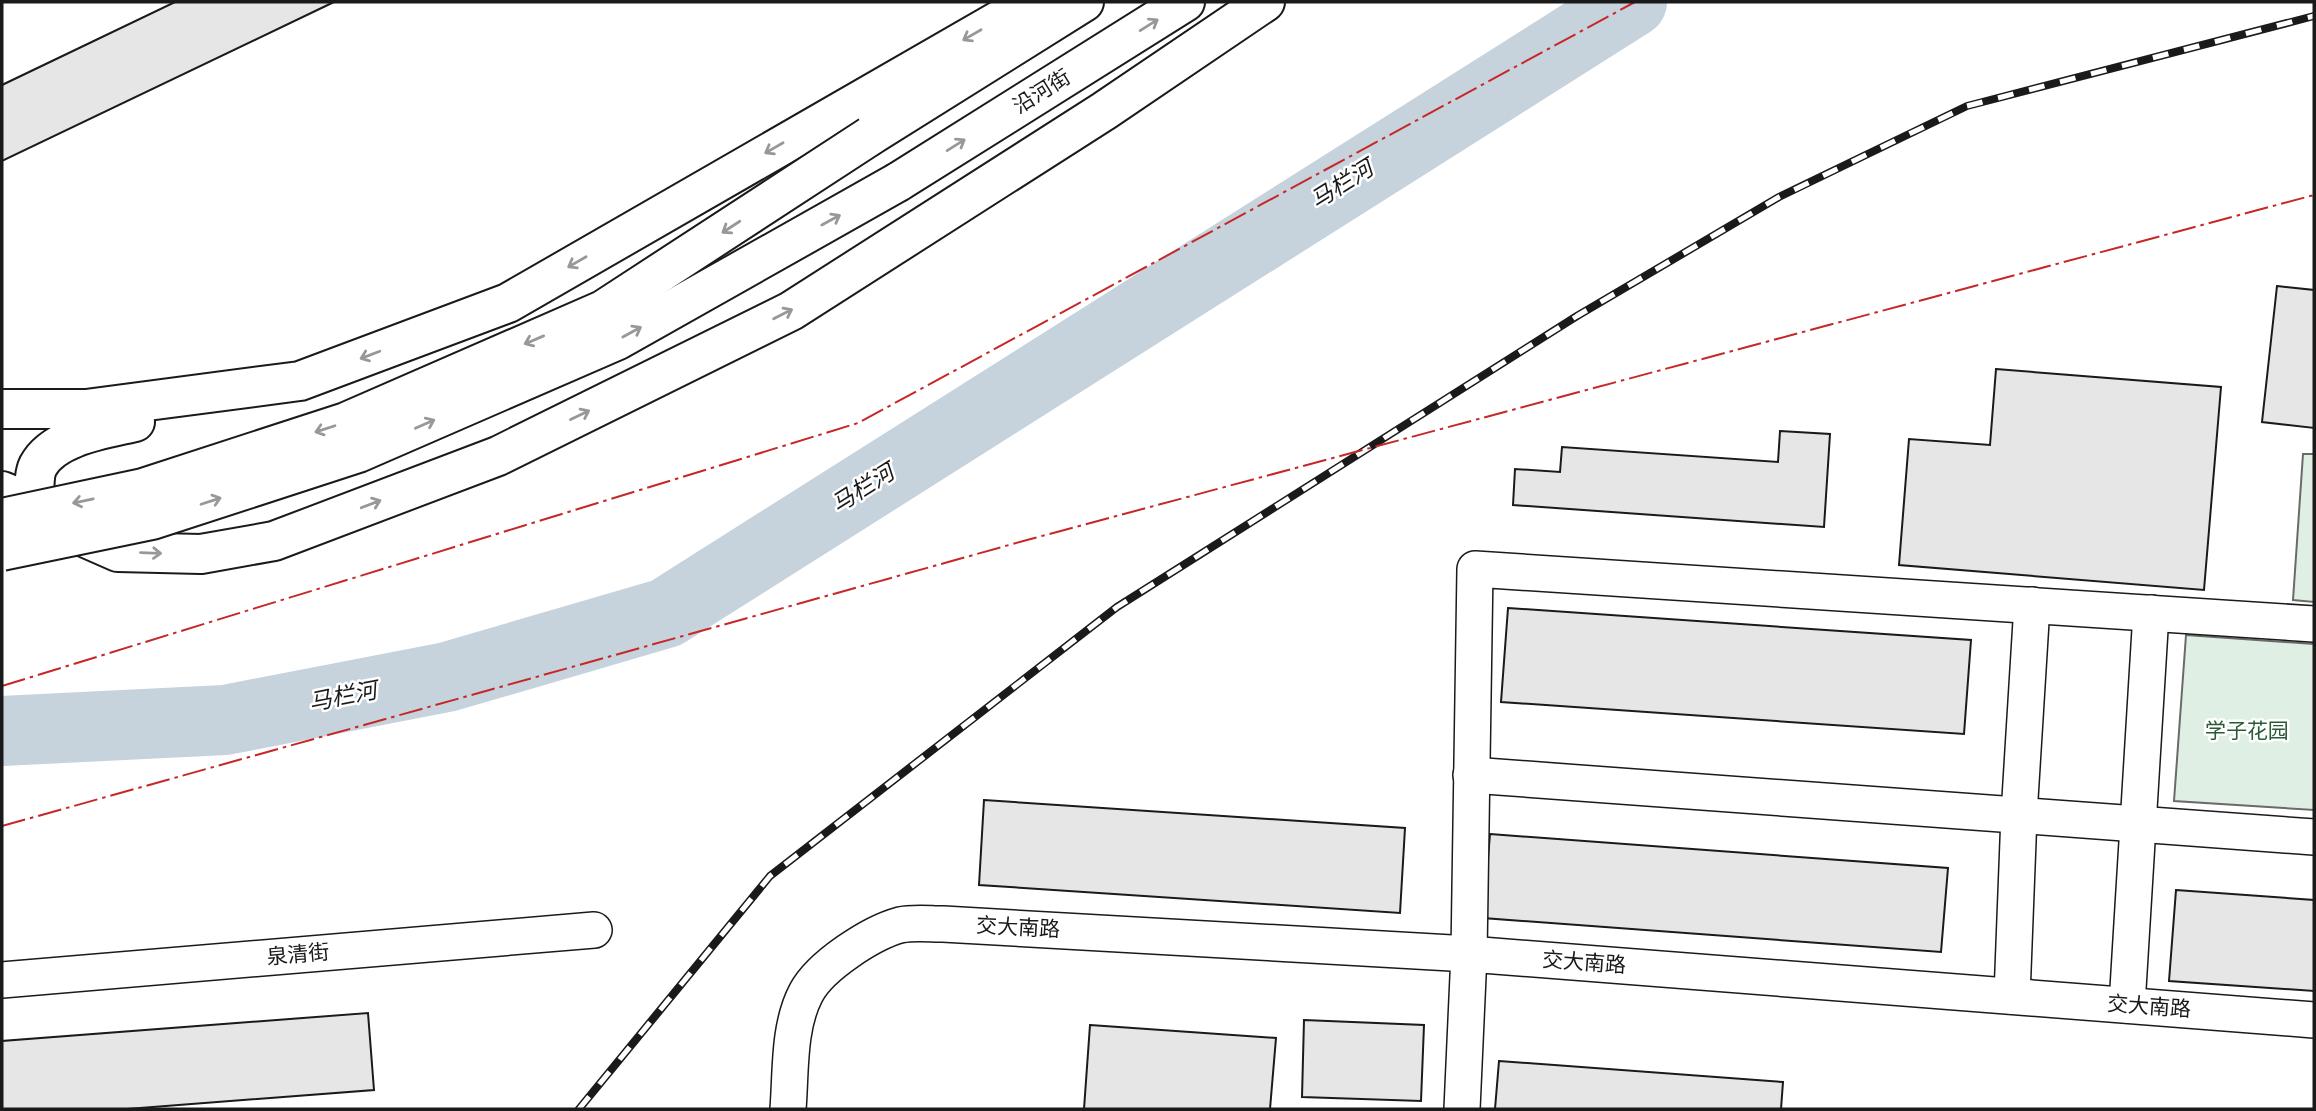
<svg xmlns="http://www.w3.org/2000/svg" width="2316" height="1111" font-family="'Varela Round','Noto Sans SC',sans-serif">
	<style>
		.green { fill: #e0efe3; stroke: #6a6a6a; stroke-width: 2 }
		.lines { fill: none; stroke-linecap: round; stroke-linejoin: round }
		.river { stroke: #c6d2dc; stroke-width: 70 }
		.building { fill: #e6e6e6; stroke: #1a1a1a; stroke-width: 2 }
		.minor-casing { stroke: #1a1a1a; stroke-width: 38 }
		.trunk-casing { stroke: #1a1a1a; stroke-width: 42 }
		.minor { stroke: #fff; stroke-width: 35 }
		.trunk { stroke: #fff; stroke-width: 38 }
		.rail-casing { stroke: #1a1a1a; stroke-width: 8 }
		.rail { stroke: #fff; stroke-width: 5; stroke-dasharray: 16; stroke-linecap: butt }
		.trunk-bridge-casing { stroke: #1a1a1a; stroke-width: 42; stroke-linecap: butt }
		.trunk-bridge { stroke: #fff; stroke-width: 38 }
		.power { stroke: #c62828; stroke-width: 2; stroke-dasharray: 24 5 3.5 5; stroke-linecap: butt }
		.oneway { stroke: #989898 }
		.labels { text-anchor: middle; dominant-baseline: central; stroke-width: 5; stroke-linejoin: round; paint-order: stroke }
		.street-label { font-size: 21px; fill: #1a1a1a; stroke: #fff }
		.park-label { font-size: 21px; fill: #2b5a34; stroke: #fff }
		.water-label { font-size: 23px; font-style: italic; fill: #1a1a1a; stroke: #fff }
	</style>
	<rect width="100%" height="100%" fill="#fff"/>
	<g class="green">
		<polygon points="2303,454 2314,454 2314,602 2293,600"/>
		<polygon points="2186,635 2314,644 2314,810 2174,801"/>
	</g>
	<g class="lines">
		<polyline class="river" points="2,731 225,720 447,677 666,613 1632,2"/>
	</g>
	<g class="building">
		<polygon points="175,2 334,2 2,161 2,85"/>
		<polygon points="2277,286 2314,290 2314,428 2262,422"/>
		<polygon points="1996,369 2221,387 2204,590 1899,565 1909,439 1990,445"/>
		<polygon points="1780,431 1830,434 1824,527 1513,505 1515,469 1560,472 1562,447 1778,462"/>
		<polygon points="1508,608 1971,640 1964,734 1501,702"/>
		<polygon points="984,800 1405,828 1400,913 979,885"/>
		<polygon points="1490,834 1948,868 1941,952 1483,918"/>
		<polygon points="2176,890 2314,900 2314,991 2169,981"/>
		<polygon points="368,1013 374,1090 127,1109 2,1109 2,1041"/>
		<polygon points="1304,1020 1424,1025 1421,1101 1302,1097"/>
		<polygon points="1090,1025 1276,1038 1270,1109 1084,1109"/>
		<polygon points="1499,1061 1783,1082 1781,1109 1495,1109"/>
	</g>
	<g class="lines">
		<g class="minor-casing">
			<g id="minor">
				<polyline points="1471,775 2314,837"/>
				<polyline points="2,980 594,930"/>
				<polyline points="2012,996 2019,815 2032,605"/>
				<polyline points="2127,1005 2151,613"/>
				<path d="M788 1109C791 1073 788 1027 806 993 820 966 871 933 900 925 913 922 930 924 943 924L1469 954 2314 1020"/>
				<polyline points="1462,1109 1469,954 1475,569 2314,624"/>
			</g>
		</g>
		<g class="trunk-casing">
			<g id="trunk">
				<polyline points="870,136 1084,2"/>
				<polyline points="898,182 1185,2"/>
				<polyline points="2,409 86,409 300,381 508,303 1031,2"/>
				<polyline points="2,491 34,504 52,523 118,552 201,554 274,541 498,456 791,311 1104,111 1265,2"/>
				<path d="M34 504C35 493 33 476 38 466 54 436 105 429 135 422"/>
			</g>
		</g>
		<use href="#minor" class="minor"/>
		<use href="#trunk" class="trunk"/>
		<g class="rail-casing">
			<polyline id="rail" points="579,1109 770,876 1117,607 1577,316 1779,197 1967,106 2314,16"/>
		</g>
		<use href="#rail" class="rail"/>
		<g class="trunk-bridge-casing">
			<g id="trunk-bridge">
				<polyline points="2,518 143,488 346,422 603,310 870,136"/>
				<polyline points="2,551 152,520 358,453 618,340 898,182"/>
			</g>
		</g>
		<use href="#trunk-bridge" class="trunk-bridge"/>
		<g class="power">
			<polyline points="2,686 858,423 1635,2"/>
			<polyline points="2,826 1027,540 2314,195"/>
		</g>
	</g>
	<defs><path id="oneway-shaft" d="M-6 0H5M1.5-3L5.5 0L1.5 3" fill="none" stroke-width="1.6" stroke-linecap="round" stroke-linejoin="round" transform="scale(1.75)"/></defs>
	<g class="oneway">
		<use href="#oneway-shaft" transform="translate(1149 25) rotate(-32)"/>
		<use href="#oneway-shaft" transform="translate(972 35) rotate(150)"/>
		<use href="#oneway-shaft" transform="translate(956 145) rotate(-32)"/>
		<use href="#oneway-shaft" transform="translate(774 148) rotate(150)"/>
		<use href="#oneway-shaft" transform="translate(831 220) rotate(-29)"/>
		<use href="#oneway-shaft" transform="translate(731 227) rotate(147)"/>
		<use href="#oneway-shaft" transform="translate(577 262) rotate(150)"/>
		<use href="#oneway-shaft" transform="translate(783 314) rotate(-27)"/>
		<use href="#oneway-shaft" transform="translate(632 332) rotate(-29)"/>
		<use href="#oneway-shaft" transform="translate(534 340) rotate(157)"/>
		<use href="#oneway-shaft" transform="translate(370 355) rotate(159)"/>
		<use href="#oneway-shaft" transform="translate(580 415) rotate(-26)"/>
		<use href="#oneway-shaft" transform="translate(425 424) rotate(-24)"/>
		<use href="#oneway-shaft" transform="translate(325 429) rotate(162)"/>
		<use href="#oneway-shaft" transform="translate(83 501) rotate(168)"/>
		<use href="#oneway-shaft" transform="translate(211 501) rotate(-18)"/>
		<use href="#oneway-shaft" transform="translate(371 504) rotate(-21)"/>
		<use href="#oneway-shaft" transform="translate(151 553) rotate(2)"/>
	</g>
	<g class="labels">
		<g class="street-label">
			<text transform="translate(1042 92) rotate(-32)">沿河街</text>
			<text transform="translate(1018 928) rotate(3)">交大南路</text>
			<text transform="translate(298 955) rotate(-5)">泉清街</text>
			<text transform="translate(1584 963) rotate(4)">交大南路</text>
			<text transform="translate(2149 1007) rotate(4)">交大南路</text>
		</g>
		<g class="park-label">
			<text x="2247" y="731">学子花园</text>
		</g>
		<g class="water-label">
			<text transform="translate(1342 185) rotate(-32)">马栏河</text>
			<text transform="translate(863 489) rotate(-32)">马栏河</text>
			<text transform="translate(343 697) rotate(-11)">马栏河</text>
		</g>
	</g>
	<rect width="2316" height="1111" fill="none" stroke="#1a1a1a" stroke-width="7"/>
</svg>
